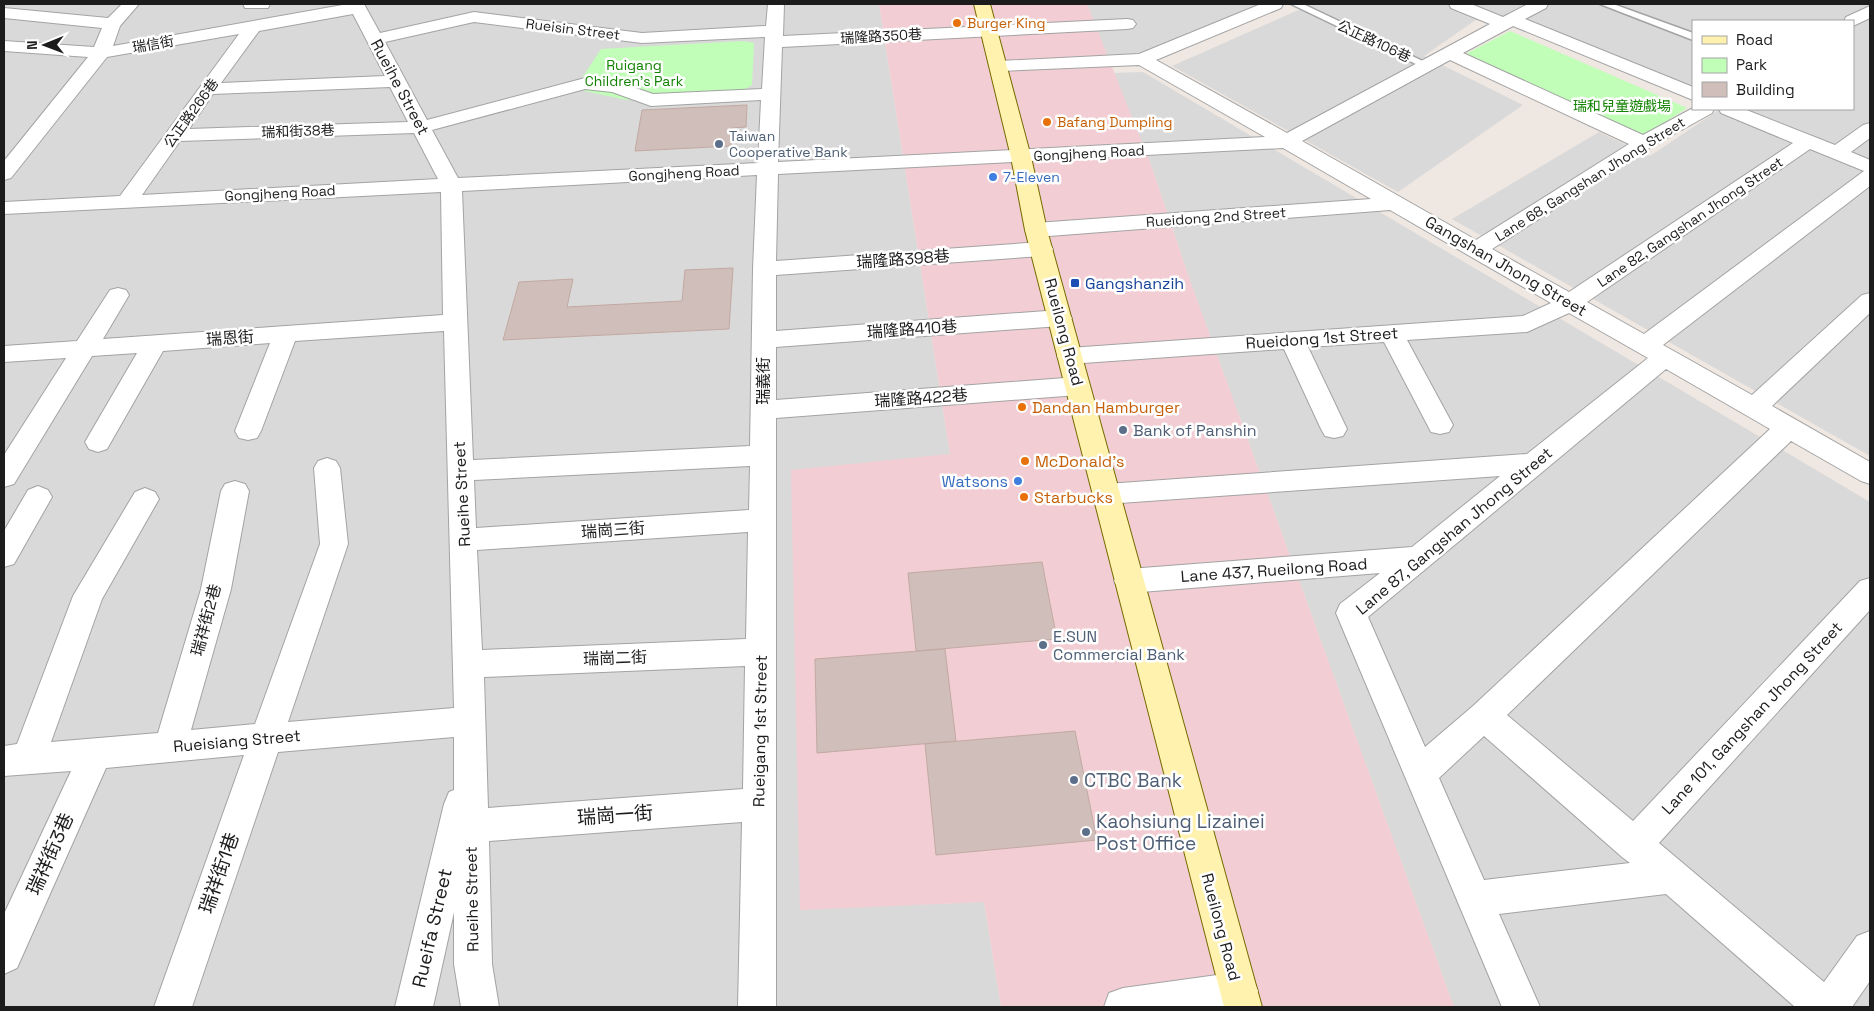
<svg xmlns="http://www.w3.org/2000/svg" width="1874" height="1011" font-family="'Space Grotesk','Noto Sans TC',sans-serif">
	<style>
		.residential { fill: #dad9d9 }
		.commercial { fill: #f2ced4 }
		.park { fill: #c1feb8 }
		.building { fill: #cfbeba; stroke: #c2a9a2 }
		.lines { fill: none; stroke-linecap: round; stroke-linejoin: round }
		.lane-casing { stroke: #a3a3a3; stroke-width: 3 }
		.street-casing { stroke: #a3a3a3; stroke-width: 2 }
		.secondary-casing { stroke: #766a00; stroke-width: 2 }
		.lane { fill: #fff; fill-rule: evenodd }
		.street { fill: #fff; fill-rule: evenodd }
		.secondary { fill: #fff2ae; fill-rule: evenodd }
		.food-dot { fill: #e8710a; stroke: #fff; stroke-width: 2 }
		.service-dot { fill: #5c6f8a; stroke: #fff; stroke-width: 2 }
		.shop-dot { fill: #3f7fe0; stroke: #fff; stroke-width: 2 }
		.transit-dot { fill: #1a4fb4; stroke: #fff; stroke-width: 2 }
		.labels { text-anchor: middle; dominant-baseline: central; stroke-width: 5; stroke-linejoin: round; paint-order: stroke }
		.far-food-label { font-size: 14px; fill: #c56008; stroke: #fff; text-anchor: start }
		.far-street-label { font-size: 14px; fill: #1c1c1c; stroke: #fff }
		.far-park-label { font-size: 14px; fill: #118301; stroke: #fff }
		.far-service-label { font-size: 14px; fill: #4e5e75; stroke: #fff; text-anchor: start }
		.far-shop-label { font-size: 14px; fill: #366cbe; stroke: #fff; text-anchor: start }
		.street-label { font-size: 16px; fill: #1c1c1c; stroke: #fff }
		.transit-label { font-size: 16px; fill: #164399; stroke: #fff; text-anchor: start }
		.food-label { font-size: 16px; fill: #c56008; stroke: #fff; text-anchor: start }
		.service-label { font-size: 16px; fill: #4e5e75; stroke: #fff; text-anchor: start }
		.shop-label { font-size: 16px; fill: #366cbe; stroke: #fff; text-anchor: end }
		.near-service-label { font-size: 19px; fill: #4e5e75; stroke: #fff; text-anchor: start }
		.near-street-label { font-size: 19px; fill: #1c1c1c; stroke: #fff }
	</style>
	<rect width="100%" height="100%" fill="#efe7e1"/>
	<g class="residential">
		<polygon points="4,4 879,4 950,454 800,909 984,902 1001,1007 4,1007"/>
		<polygon points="1087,4 1262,4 1141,54 1107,55"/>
		<polygon points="1312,4 1870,4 1870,456 1452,219 1599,132 1650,156 1717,111 1714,109 1853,109 1853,21 1693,21 1693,100 1487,12 1424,56 1523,105 1398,192 1172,66"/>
		<polygon points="1143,72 1870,502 1870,1007 1454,1007 1192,286 1151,165 1114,73"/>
	</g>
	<polygon class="commercial" points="879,4 1087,4 1151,165 1192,286 1454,1007 1001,1007 984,902 800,910 791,470 950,454"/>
	<g class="park">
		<polygon points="1510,31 1687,108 1636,141 1458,58"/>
		<polygon points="743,41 754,43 752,85 742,91 627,100 575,89 601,49"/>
	</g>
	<g class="building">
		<polygon points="747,105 746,127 732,128 731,146 635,151 642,110"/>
		<polygon points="733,268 729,329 503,340 519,282 573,279 567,307 682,301 685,270"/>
		<polygon points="1042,562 1057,639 916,651 908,573"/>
		<polygon points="945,649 956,741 817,753 815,659"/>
		<polygon points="1075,731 1097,840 936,855 925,744"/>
	</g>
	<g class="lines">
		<g class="lane-casing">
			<g id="lane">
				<polygon points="1291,4 1303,4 1431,65 1430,67 1422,67"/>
				<polygon points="1600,4 1613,4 1693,33 1693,40"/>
			</g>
		</g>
		<g class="street-casing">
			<g id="street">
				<path d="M122 4H139L120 26 113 46 348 4H364L380 33 474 12 642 33 766 26 768 4H784L783 36 1127 19 1133 20 1136 24 1133 28 1127 29 782 47 778 162 1265 137 1139 65 999 71 993 70 990 66 993 62 999 61 1139 54 1261 4H1283L1281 8 1156 60 1287 133 1490 24 1451 8 1449 4H1471L1503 17 1528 4H1548L1546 8 1525 19 1693 87V100L1513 26 1463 53 1643 135 1693 108 1714 109 1712 113 1651 147 1492 249 1569 292 1793 143 1721 113 1719 109H1744L1835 145 1863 125 1870 123V138L1851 152 1870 160V186L1663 345 1752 395 1862 295 1870 293V313L1772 406 1870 462V484L1861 481 1791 441 1507 715 1633 821 1860 581 1870 578V610L1659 843 1824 982 1857 936 1870 931V981L1852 1007H1795L1666 894 1499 914 1540 1007H1502L1336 613 1340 604 1380 573 1129 593 1119 589 1114 581 1119 573 1129 569 1412 547 1500 476 1106 504 1096 501 1092 494 1096 487 1106 484 1527 454 1648 358 1569 313 1527 332 1407 340 1453 425 1449 432 1440 434 1431 432 1384 342 1308 347 1347 429 1343 436 1334 438 1325 436 1321 429 1284 349 1069 364 1060 362 1057 356 1060 350 1069 348 1523 316 1551 303 1390 210 1036 237 1028 235 1025 230 1028 225 1036 223 1371 199 1283 148 778 174 776 261 1042 242 1050 244 1053 249 1050 254 1042 256 776 275V331L1060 310 1068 313 1072 318 1068 323 1060 326 776 347V400L1078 377 1087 380 1090 386 1087 392 1078 395 776 418V1007H738L742 822 489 841 492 964 499 1007H461L454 964V912L433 1007H395L444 804 449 792 454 790V737L278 752 192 1007H154L244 755 106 768 17 968 4 974V914L71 771 4 776V746L17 744 73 596 135 492 145 488 155 492 159 499 102 599 51 742 158 733 201 589 221 491 225 484 235 481 245 484 249 491 231 589 191 730 255 724 320 544 314 468 318 461 327 458 336 461 340 468 348 544 288 722 454 708 444 331 295 341 261 431 257 438 248 440 239 438 235 431 270 343 163 351 107 449 98 452 89 449 85 442 137 353 92 356 14 484 4 487V455L66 358 4 362V346L77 341 110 290 118 288 126 290 129 295 103 339 443 315 441 192 4 214V202L120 196 239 34 107 57 11 178 4 180V161L88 57 4 51V41L94 47 102 28 4 18V8L108 18ZM353 14 385 76 221 83 259 31ZM474 22 642 43 765 37 762 89 653 94 615 81 585 78 427 120 385 42ZM1450 60 1629 144 1476 240 1302 141ZM390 87 408 122 189 129 213 94ZM585 89 612 92 651 106 761 100 758 163 458 178 432 130ZM414 133 438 179 142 195 180 141ZM1810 149 1864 171 1644 334 1587 302ZM757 175 753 269 750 446 473 460 462 191ZM1666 369 1770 429 1473 706 1425 747 1368 617ZM750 466 749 510 476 528 474 480ZM748 532 746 639 482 650 477 550ZM745 666 743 789 488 808 484 677ZM1484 736 1622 857 1630 863 1484 880 1439 778Z"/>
				<polygon points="243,4 270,4 268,8 245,8"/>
				<polygon points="1870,6 1870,18 1853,26 1853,21 1844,21 1846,17"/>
				<polygon points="38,486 48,490 52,497 14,564 4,567 4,531 28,490"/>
				<polygon points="1239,972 1252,978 1258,991 1252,1004 1246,1007 1104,1007 1109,993 1123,988"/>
			</g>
		</g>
		<g class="secondary-casing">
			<polygon id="secondary" points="974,4 990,4 1031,157 1047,230 1262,1007 1224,1007 1025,230 1011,157"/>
		</g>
		<use href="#lane" class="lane"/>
		<use href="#street" class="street"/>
		<use href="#secondary" class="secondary"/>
	</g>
	<g class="food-dot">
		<circle cx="957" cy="23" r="5"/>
		<circle cx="1047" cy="122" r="5"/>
		<circle cx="1022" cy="407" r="5"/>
		<circle cx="1025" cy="461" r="5"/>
		<circle cx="1024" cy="497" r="5"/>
	</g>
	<g class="service-dot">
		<circle cx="719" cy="144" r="5"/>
		<circle cx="1123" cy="430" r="5"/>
		<circle cx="1043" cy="645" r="5"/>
		<circle cx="1074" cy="780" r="5"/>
		<circle cx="1086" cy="832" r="5"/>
	</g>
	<g class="shop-dot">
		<circle cx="993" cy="177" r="5"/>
		<circle cx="1018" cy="481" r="5"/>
	</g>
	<rect class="transit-dot" x="1070" y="278" width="10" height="10" rx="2.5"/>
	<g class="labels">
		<g class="far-food-label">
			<text x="967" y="23">Burger King</text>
			<text x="1057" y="122">Bafang Dumpling</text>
		</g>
		<g class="far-street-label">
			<text transform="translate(573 29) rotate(7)">Rueisin Street</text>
			<text transform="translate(881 36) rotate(-3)">瑞隆路350巷</text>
			<text transform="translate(1374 41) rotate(25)">公正路106巷</text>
			<text transform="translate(153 44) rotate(-10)">瑞信街</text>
			<text transform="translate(191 113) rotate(-54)">公正路266巷</text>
			<text transform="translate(298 131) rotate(-2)">瑞和街38巷</text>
			<text transform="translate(1089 153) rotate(-3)">Gongjheng Road</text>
			<text transform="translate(684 173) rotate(-3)">Gongjheng Road</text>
			<text transform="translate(1590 179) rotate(-32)">Lane 68, Gangshan Jhong Street</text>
			<text transform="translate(280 193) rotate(-3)">Gongjheng Road</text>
			<text transform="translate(1216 217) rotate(-4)">Rueidong 2nd Street</text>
			<text transform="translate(1690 222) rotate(-34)">Lane 82, Gangshan Jhong Street</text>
		</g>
		<g class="far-park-label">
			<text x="634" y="65">Ruigang<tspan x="634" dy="16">Children's Park</tspan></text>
			<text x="1622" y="106">瑞和兒童遊戲場</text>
		</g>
		<g class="far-service-label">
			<text x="729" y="136">Taiwan<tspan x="729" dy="16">Cooperative Bank</tspan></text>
		</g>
		<g class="far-shop-label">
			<text x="1003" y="177">7-Eleven</text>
		</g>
		<g class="street-label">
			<text transform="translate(400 87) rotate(62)">Rueihe Street</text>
			<text transform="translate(903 259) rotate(-4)">瑞隆路398巷</text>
			<text transform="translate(1506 266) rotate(30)">Gangshan Jhong Street</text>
			<text transform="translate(912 329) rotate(-4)">瑞隆路410巷</text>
			<text transform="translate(1064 332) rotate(75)">Rueilong Road</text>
			<text transform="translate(230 338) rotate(-4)">瑞恩街</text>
			<text transform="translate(1322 338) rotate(-4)">Rueidong 1st Street</text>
			<text transform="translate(763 381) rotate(-90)">瑞義街</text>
			<text transform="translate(921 398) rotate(-4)">瑞隆路422巷</text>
			<text transform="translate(462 494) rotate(-93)">Rueihe Street</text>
			<text transform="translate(613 530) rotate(-4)">瑞崗三街</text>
			<text transform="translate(1454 531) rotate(-40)">Lane 87, Gangshan Jhong Street</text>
			<text transform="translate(1274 570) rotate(-4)">Lane 437, Rueilong Road</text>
			<text transform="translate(206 620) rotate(-75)">瑞祥街2巷</text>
			<text transform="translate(615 658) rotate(-2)">瑞崗二街</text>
			<text transform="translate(1752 718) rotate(-47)">Lane 101, Gangshan Jhong Street</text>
			<text transform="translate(760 731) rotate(-89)">Rueigang 1st Street</text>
			<text transform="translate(237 741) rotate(-5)">Rueisiang Street</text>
			<text transform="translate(472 899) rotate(-91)">Rueihe Street</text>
			<text transform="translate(1221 927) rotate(75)">Rueilong Road</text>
		</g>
		<g class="transit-label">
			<text x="1085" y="283">Gangshanzih</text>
		</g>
		<g class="food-label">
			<text x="1032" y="407">Dandan Hamburger</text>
			<text x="1035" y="461">McDonald's</text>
			<text x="1034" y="497">Starbucks</text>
		</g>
		<g class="service-label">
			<text x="1133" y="430">Bank of Panshin</text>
			<text x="1053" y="636">E.SUN<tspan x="1053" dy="18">Commercial Bank</tspan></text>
		</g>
		<g class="shop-label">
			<text x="1008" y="481">Watsons</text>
		</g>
		<g class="near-service-label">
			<text x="1084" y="780">CTBC Bank</text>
			<text x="1096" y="821">Kaohsiung Lizainei<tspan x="1096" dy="22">Post Office</tspan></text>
		</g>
		<g class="near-street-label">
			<text transform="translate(615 815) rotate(-4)">瑞崗一街</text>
			<text transform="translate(50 854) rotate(-66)">瑞祥街3巷</text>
			<text transform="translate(219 873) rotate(-71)">瑞祥街1巷</text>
			<text transform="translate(432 928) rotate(-77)">Rueifa Street</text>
		</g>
	</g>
	<rect width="1874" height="1011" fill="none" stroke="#1c1c1c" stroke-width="10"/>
	<rect x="1692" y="20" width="162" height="90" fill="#ffffff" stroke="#a4a4a4"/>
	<rect x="1702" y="36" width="25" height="8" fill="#fff2ae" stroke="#a4a4a4"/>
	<text x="1736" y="45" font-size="15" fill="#1c1c1c">Road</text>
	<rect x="1702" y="58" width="25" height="15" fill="#c1feb8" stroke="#a4a4a4"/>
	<text x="1736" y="70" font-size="15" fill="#1c1c1c">Park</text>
	<rect x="1702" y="82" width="25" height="15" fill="#cfbeba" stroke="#a4a4a4"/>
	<text x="1736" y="95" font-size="15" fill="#1c1c1c">Building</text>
	<g transform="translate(45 45) rotate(269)" stroke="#ffffff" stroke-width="4" paint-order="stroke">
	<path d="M0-4L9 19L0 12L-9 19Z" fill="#1c1c1c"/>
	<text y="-8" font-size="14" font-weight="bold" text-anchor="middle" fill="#1c1c1c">N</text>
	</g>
</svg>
